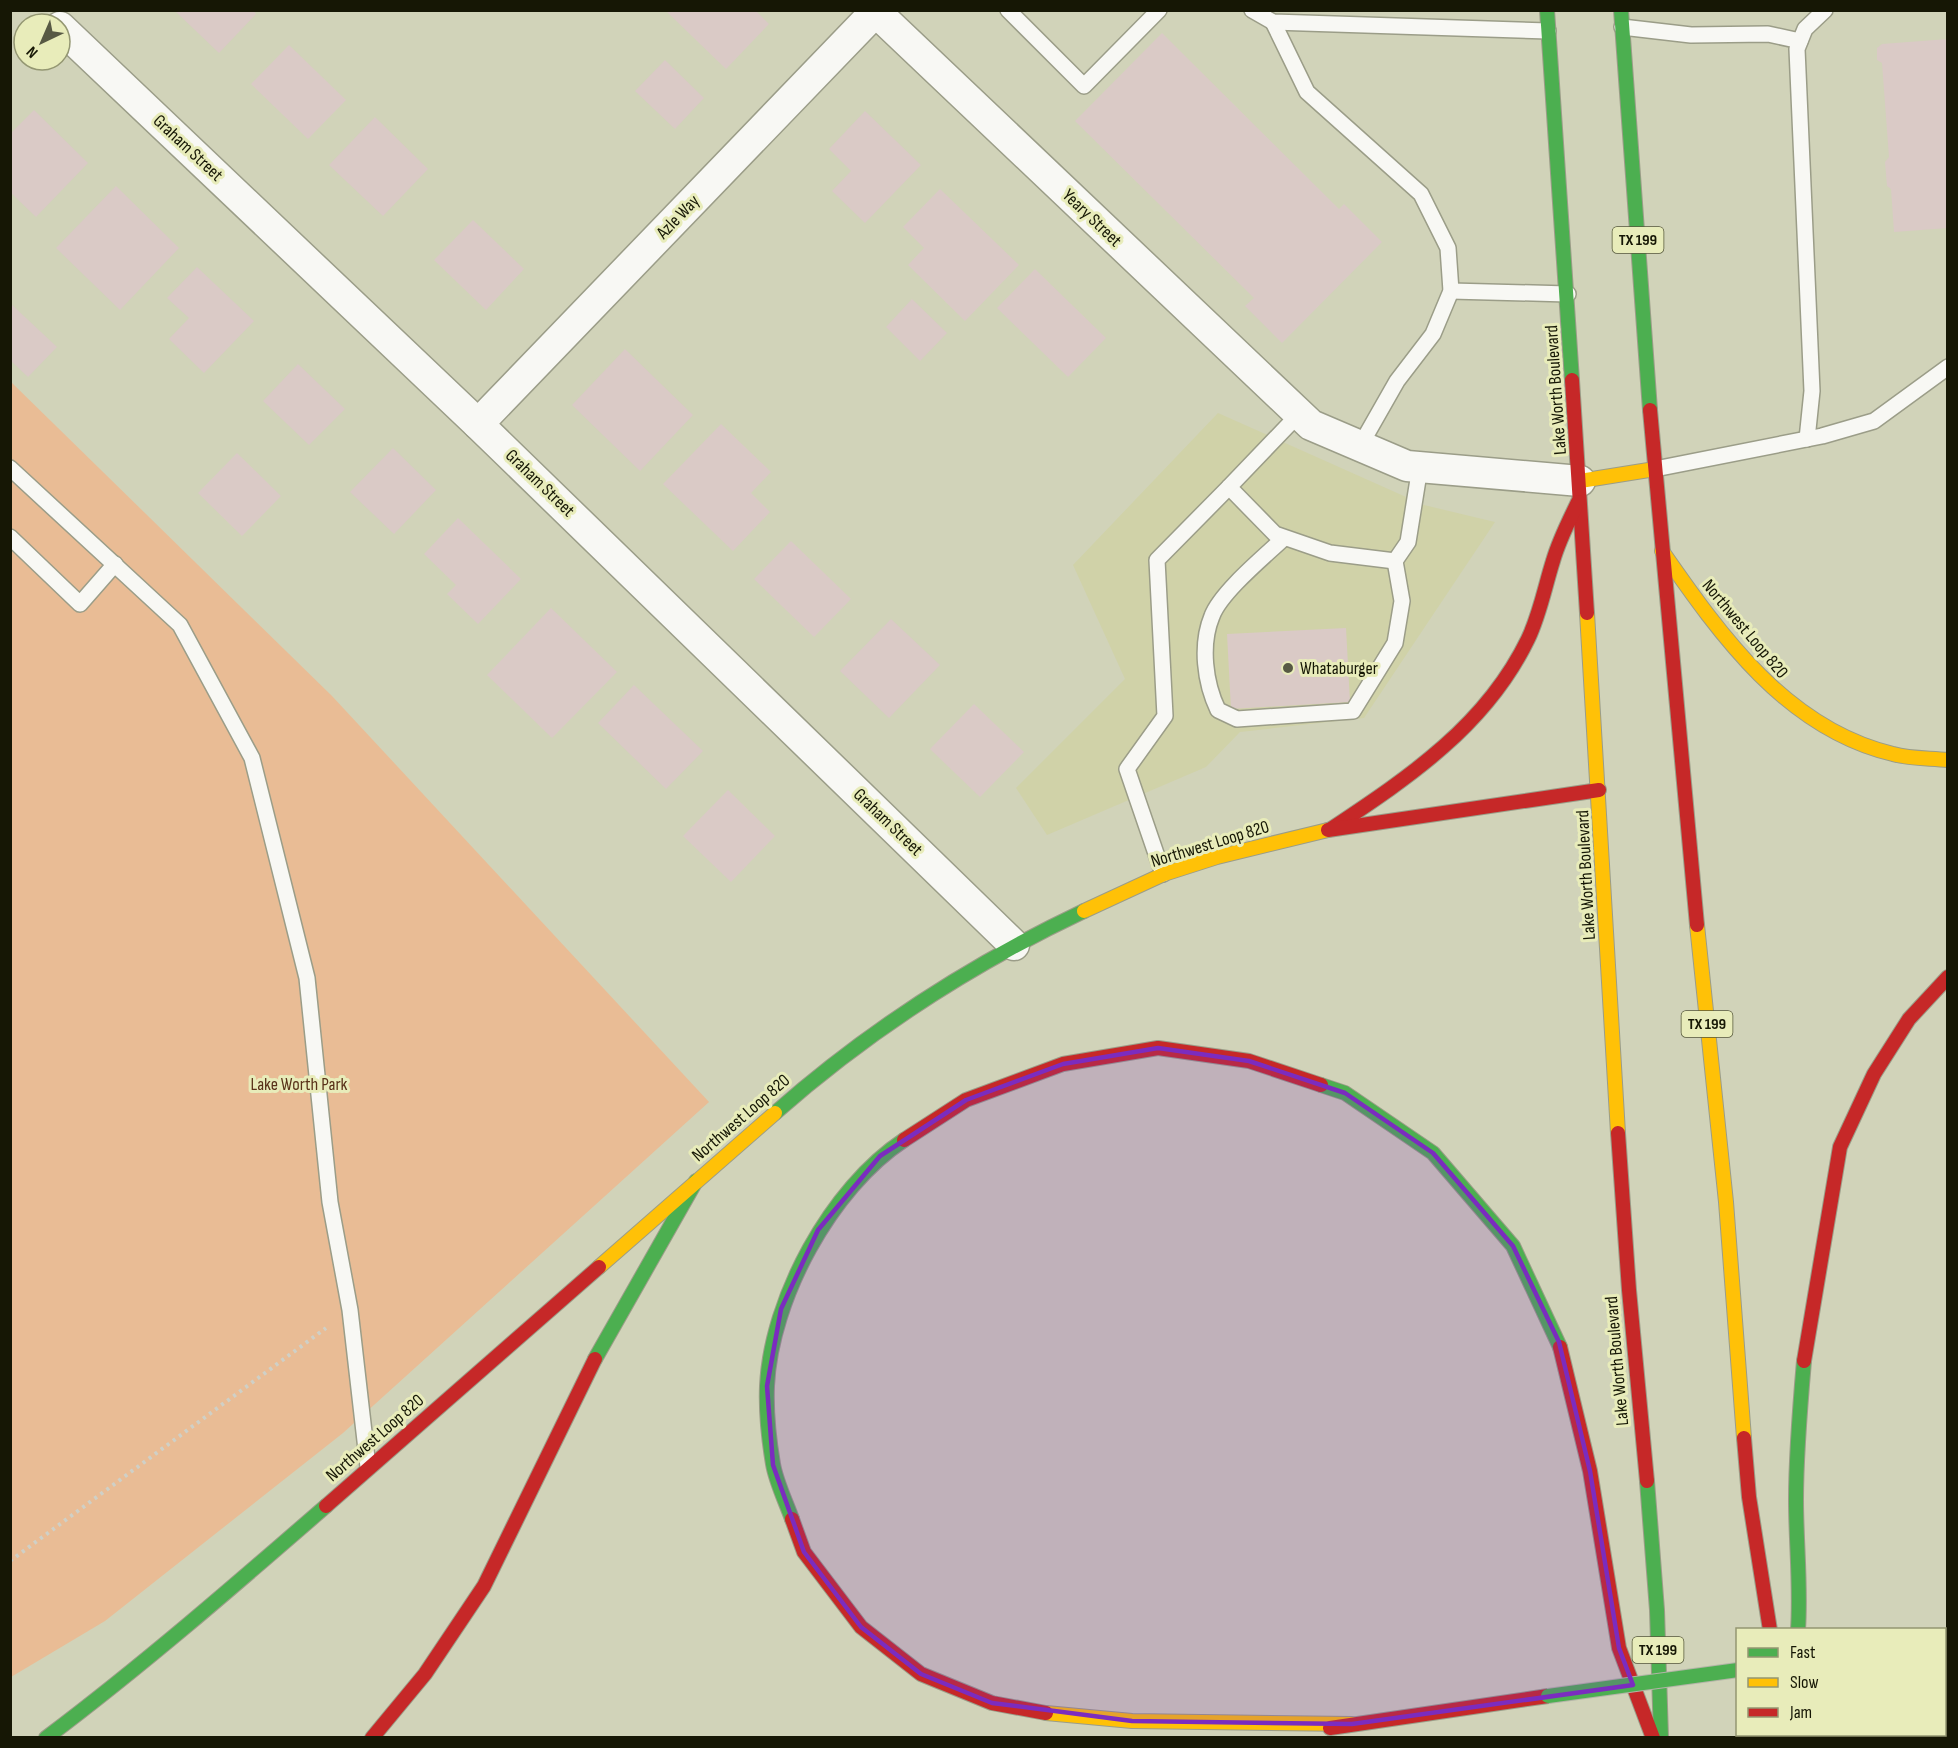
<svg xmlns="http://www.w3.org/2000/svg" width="1958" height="1748" font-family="'Sofia Sans Condensed',sans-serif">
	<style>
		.built { fill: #d0d2a8 }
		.green { fill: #e9bc95 }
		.building { fill: #dacac6 }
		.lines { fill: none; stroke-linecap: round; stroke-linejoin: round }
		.lane-casing { stroke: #9b9d88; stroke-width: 18 }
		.street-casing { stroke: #9b9d88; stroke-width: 33 }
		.fast-casing { stroke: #9b9d88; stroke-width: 16 }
		.slow-casing { stroke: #9b9d88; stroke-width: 16 }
		.jam-casing { stroke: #9b9d88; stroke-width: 16 }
		.path { stroke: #cfd0c7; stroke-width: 4; stroke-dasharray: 3 4.5; stroke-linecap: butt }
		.lane { stroke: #f8f8f4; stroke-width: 15 }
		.street { stroke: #f8f8f4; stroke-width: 30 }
		.fast { stroke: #4caf50; stroke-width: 14 }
		.slow { stroke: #ffc107; stroke-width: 14 }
		.jam { stroke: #c62828; stroke-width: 14 }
		.fast-bridge-casing { stroke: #b3b4a7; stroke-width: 16; stroke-linecap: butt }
		.fast-bridge { stroke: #4caf50; stroke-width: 14 }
		.marked { fill: #7b2cbf; fill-opacity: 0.2; stroke: #7b2cbf; stroke-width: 4.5; stroke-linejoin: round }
		.poi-dot { fill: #575944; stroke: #e8ecba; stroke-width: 2 }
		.labels { text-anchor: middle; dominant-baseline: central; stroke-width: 6; stroke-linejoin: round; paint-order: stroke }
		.shield { fill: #e8ecba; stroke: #55573b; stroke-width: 1.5 }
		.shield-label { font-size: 16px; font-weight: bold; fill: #161705 }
		.street-label { font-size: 18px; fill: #161705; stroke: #e8ecba }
		.poi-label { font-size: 18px; fill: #161705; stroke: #e8ecba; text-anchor: start }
		.park-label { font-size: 18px; fill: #593219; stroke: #e8ecba }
	</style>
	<rect width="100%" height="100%" fill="#d1d3b9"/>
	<polygon class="built" points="1218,413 1424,505 1495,522 1364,718 1240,732 1206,767 1047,835 1016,788 1125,679 1073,565"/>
	<polygon class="green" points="10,381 332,696 709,1102 343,1433 105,1621 11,1677"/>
	<g class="building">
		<polygon points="174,10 253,10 256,14 219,53"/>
		<polygon points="665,10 755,10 769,24 726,69"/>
		<polygon points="1162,33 1339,209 1344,204 1382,242 1282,343 1245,306 1254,298 1075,121"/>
		<polygon points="1948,39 1948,228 1894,232 1891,189 1887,186 1885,162 1889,157 1882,63 1877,60 1877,48 1882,44"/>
		<polygon points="289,45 346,100 308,139 251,84"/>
		<polygon points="665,60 704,98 675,129 635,91"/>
		<polygon points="34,110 88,163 36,217 10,192 10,134"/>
		<polygon points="865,111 921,165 865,223 832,191 851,171 829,149"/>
		<polygon points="375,117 428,169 383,216 329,165"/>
		<polygon points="116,186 179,248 120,310 56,248"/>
		<polygon points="940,189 1019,265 965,321 908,265 924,248 903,227"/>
		<polygon points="473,220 524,269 486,310 434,260"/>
		<polygon points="197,267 254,321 204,373 169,339 189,318 167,298"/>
		<polygon points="1035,269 1106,338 1068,377 997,308"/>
		<polygon points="912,299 947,333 920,361 886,327"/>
		<polygon points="10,303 57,347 28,377 10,360"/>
		<polygon points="625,349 693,415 640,471 572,405"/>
		<polygon points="298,364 345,409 309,445 263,401"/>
		<polygon points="721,424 771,472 751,493 770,512 733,551 663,484"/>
		<polygon points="393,448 436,490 394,534 350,492"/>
		<polygon points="237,453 281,496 242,536 198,493"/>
		<polygon points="458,518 521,579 478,624 447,594 456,585 424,554"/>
		<polygon points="791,541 851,599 814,637 754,579"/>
		<polygon points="551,608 617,672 552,738 487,675"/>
		<polygon points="891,619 940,665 889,718 840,671"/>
		<polygon points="1346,628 1350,702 1231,709 1227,634"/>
		<polygon points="634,685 703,751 666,789 598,723"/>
		<polygon points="974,704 1024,752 980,797 930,749"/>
		<polygon points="728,790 775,836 731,882 683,836"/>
	</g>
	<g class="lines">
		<g class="lane-casing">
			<g id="lane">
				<polyline points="1008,10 1084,86 1159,10"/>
				<polyline points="1252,10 1273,22 1548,31"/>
				<polyline points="1273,22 1307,92 1421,194 1448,248 1451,291 1433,334 1397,381 1360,446"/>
				<polyline points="1622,27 1691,35 1768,34 1800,41"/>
				<polyline points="1451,291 1568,294"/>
				<polyline points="1298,415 1229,487 1275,534 1330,553 1395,561"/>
				<polyline points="1807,439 1812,391 1797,49 1805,29 1825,10"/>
				<polyline points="10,468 180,625 252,758 307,978 330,1202 350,1310 368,1467"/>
				<polyline points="1655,469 1822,436 1874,421 1948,367"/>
				<polyline points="10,537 80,604 115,564"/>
				<path d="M1284 538C1265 556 1221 592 1212 616 1200 645 1205 683 1218 710L1237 719 1353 711 1395 643 1402 601 1395 561 1408 542 1420 467"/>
				<polyline points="1163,874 1127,769 1165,716 1157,560 1229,487"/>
			</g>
		</g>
		<g class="street-casing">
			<g id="street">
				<polyline points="874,10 1311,425 1407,466 1580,481"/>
				<polyline points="60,27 478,424 1014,945"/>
				<polyline points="478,424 877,10"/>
			</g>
		</g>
		<g class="fast-casing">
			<g id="fast">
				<polyline points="1547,10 1572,380"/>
				<polyline points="1621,10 1650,410"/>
				<polyline points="1321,1085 1345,1093 1433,1153 1513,1246 1560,1347"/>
				<path d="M775 1113C868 1031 972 964 1084 911"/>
				<polyline points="595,1359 696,1181"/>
				<polyline points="1647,1481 1657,1610 1661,1738"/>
				<path d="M792 1519C786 1502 776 1482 773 1464 769 1440 766 1410 767 1386 771 1299 831 1188 904 1140"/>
				<path d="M1798 1630C1801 1586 1796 1543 1796 1500 1796 1453 1800 1407 1804 1361"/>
				<path d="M46 1738C143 1665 234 1586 326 1506"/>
			</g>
		</g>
		<g class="slow-casing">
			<g id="slow">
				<polyline points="1580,481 1655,469"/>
				<path d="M1662 551C1721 636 1787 729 1893 754 1911 759 1930 758 1948 760"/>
				<polyline points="1587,613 1618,1133"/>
				<polyline points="1084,911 1164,874 1217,857 1328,830"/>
				<polyline points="1697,925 1726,1202 1744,1438"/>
				<polyline points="599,1267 775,1113"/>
				<polyline points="1046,1713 1132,1721 1352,1724"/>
				<polyline points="1788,1738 1789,1734"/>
			</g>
		</g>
		<g class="jam-casing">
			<g id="jam">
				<polyline points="1572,380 1587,613"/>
				<polyline points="1650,410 1697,925"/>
				<path d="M1331 829C1409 777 1486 726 1528 639 1540 614 1545 586 1553 561 1559 540 1569 521 1578 502"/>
				<polyline points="1328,830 1599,790"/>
				<polyline points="1618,1133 1629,1290 1647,1481"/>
				<polyline points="904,1140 966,1100 1063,1064 1158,1048 1249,1061 1321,1085"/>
				<polyline points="1560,1347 1590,1471 1619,1648 1653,1738"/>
				<polyline points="1804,1361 1840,1147 1874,1074 1909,1019 1948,977"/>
				<polyline points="1744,1438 1749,1497 1770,1630"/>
				<polyline points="326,1506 599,1267"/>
				<polyline points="792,1519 804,1552 861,1627 921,1674 992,1703 1046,1713"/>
				<polyline points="1944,1646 1948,1645"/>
				<polyline points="1330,1728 1548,1696"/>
				<polyline points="372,1738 425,1674 484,1586 595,1359"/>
			</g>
		</g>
		<polyline class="path" points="10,1561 326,1328"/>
		<use href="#lane" class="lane"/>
		<use href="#street" class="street"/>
		<use href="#fast" class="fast"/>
		<use href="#slow" class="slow"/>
		<use href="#jam" class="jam"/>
		<g class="fast-bridge-casing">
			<polyline id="fast-bridge" points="1548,1696 1738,1670"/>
		</g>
		<use href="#fast-bridge" class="fast-bridge"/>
	</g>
	<path class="marked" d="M1158 1048 1249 1061 1345 1093 1433 1153 1513 1246 1559 1342 1590 1471 1619 1648 1633 1685 1352 1724 1132 1721 992 1703 921 1674 861 1627 804 1552 773 1465 767 1386 781 1309 818 1230 880 1156 966 1100 1063 1064Z"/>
	<circle class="poi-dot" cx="1288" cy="668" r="6"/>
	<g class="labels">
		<g class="shield">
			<rect x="1612.5" y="227" width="51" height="26" rx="4.5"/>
			<rect x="1681.5" y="1011" width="51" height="26" rx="4.5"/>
			<rect x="1632.5" y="1637" width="51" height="26" rx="4.5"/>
		</g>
		<g class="shield-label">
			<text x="1638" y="240">TX 199</text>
			<text x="1707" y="1024">TX 199</text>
			<text x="1658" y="1650">TX 199</text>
		</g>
		<g class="street-label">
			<text transform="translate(188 148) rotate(43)">Graham Street</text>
			<text transform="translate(678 217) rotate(-46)">Azle Way</text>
			<text transform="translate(1092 218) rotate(44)">Yeary Street</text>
			<text transform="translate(1556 390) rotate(-94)">Lake Worth Boulevard</text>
			<text transform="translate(540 483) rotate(44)">Graham Street</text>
			<text transform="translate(1745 629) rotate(50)">Northwest Loop 820</text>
			<text transform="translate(888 822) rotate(44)">Graham Street</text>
			<text transform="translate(1210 844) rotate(-17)">Northwest Loop 820</text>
			<text transform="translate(1586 875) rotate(-93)">Lake Worth Boulevard</text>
			<text transform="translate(741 1118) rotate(-41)">Northwest Loop 820</text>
			<text transform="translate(1617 1361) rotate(-95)">Lake Worth Boulevard</text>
			<text transform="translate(375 1438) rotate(-41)">Northwest Loop 820</text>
		</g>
		<g class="poi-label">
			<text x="1300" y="668">Whataburger</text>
		</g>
		<g class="park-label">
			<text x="299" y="1084">Lake Worth Park</text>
		</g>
	</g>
	<rect width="1958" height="1748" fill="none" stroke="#161705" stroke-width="24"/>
	<rect x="1736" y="1628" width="210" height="108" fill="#e8ecba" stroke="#949772" stroke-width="1.5"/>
	<rect x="1748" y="1648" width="30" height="9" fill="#4caf50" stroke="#949772" stroke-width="1.5"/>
	<text x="1790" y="1658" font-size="18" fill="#161705">Fast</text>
	<rect x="1748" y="1678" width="30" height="9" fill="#ffc107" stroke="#949772" stroke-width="1.5"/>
	<text x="1790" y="1688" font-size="18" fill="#161705">Slow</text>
	<rect x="1748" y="1708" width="30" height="9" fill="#c62828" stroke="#949772" stroke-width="1.5"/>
	<text x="1790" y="1718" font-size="18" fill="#161705">Jam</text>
	<g transform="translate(42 42) rotate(224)"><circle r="28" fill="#e8ecba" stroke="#949772" stroke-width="1.5"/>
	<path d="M0-4.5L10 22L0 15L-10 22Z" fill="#575944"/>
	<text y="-9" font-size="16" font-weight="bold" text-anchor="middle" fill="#161705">N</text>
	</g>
</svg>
